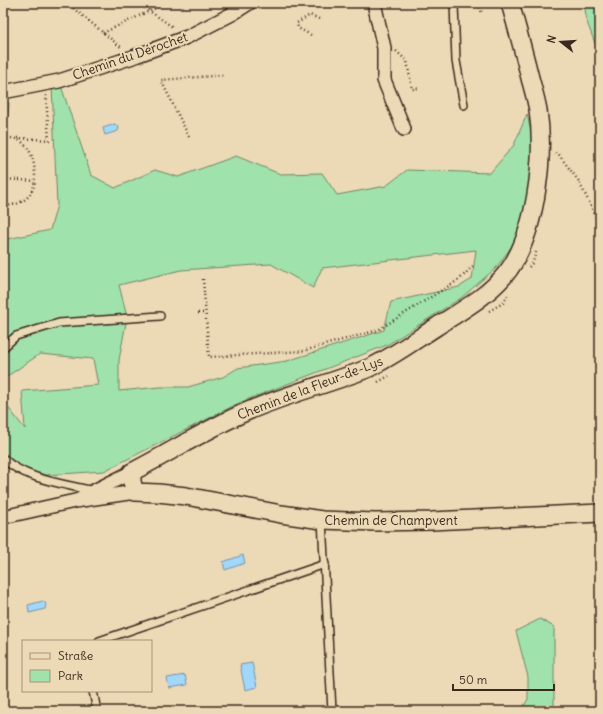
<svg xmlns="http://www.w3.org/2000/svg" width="603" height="714" font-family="Delius,sans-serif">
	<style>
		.green { fill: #a0e2ac; stroke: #6e8665; fill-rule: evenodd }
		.water { fill: #9fd8ff; stroke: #7792a5 }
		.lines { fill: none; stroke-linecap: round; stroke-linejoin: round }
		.service-casing { stroke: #3b2a1e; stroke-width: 10 }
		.minor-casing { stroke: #3b2a1e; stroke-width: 16 }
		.tertiary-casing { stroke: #3b2a1e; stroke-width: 20 }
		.path { stroke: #3b2a1e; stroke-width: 2.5; stroke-dasharray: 1 3; stroke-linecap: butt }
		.service { stroke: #ecd9b6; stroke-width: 7 }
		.minor { stroke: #ecd9b6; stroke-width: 13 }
		.tertiary { stroke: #ecd9b6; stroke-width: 17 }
		.labels { text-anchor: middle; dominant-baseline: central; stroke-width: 4; stroke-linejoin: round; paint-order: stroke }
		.street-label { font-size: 13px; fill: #3b2a1e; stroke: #ecd9b6 }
	</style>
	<rect width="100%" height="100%" fill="#ecd9b6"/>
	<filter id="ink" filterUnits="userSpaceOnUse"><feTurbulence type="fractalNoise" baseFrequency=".025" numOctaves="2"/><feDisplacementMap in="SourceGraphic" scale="8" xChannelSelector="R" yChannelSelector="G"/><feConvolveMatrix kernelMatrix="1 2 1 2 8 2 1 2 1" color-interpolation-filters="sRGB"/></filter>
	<g filter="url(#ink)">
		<g class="green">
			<polygon points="584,3 600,3 600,57 587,22"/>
			<path d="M60 83 91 175 115 188 155 170 178 177 236 156 280 174 322 173 337 195 386 186 407 170 490 173 514 145 527 114 536 155 519 236 496 268 461 298 387 345 241 402 104 471 32 476 3 458V401L25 429 22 391 98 385 93 359 40 354 6 377 3 358V240L50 230 57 205 52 85ZM476 250 472 279 459 287 391 302 384 330 287 361 238 368 223 377 188 387H160L119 391V360L127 317 119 285 181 270 271 264 313 288 322 268Z"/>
			<polygon points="9,103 3,170 3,104"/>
			<polygon points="540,619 554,627 554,711 521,711 528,699 528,677 516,631"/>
		</g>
		<g class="water">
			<polygon points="115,124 119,128 118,131 105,135 103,128"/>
			<polygon points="243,555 245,563 225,570 223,562"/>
			<polygon points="43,601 46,604 45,609 29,613 28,605"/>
			<polygon points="252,663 257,687 245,690 240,665"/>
			<polygon points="185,675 187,685 169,688 167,678"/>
		</g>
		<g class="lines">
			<g class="service-casing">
				<g id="service">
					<polyline points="454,3 456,61 464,105"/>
					<polyline points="3,348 16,336 59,323 160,316"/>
					<path d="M3 458C23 479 65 484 93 491"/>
					<polyline points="322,520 332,711"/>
					<polyline points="99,641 325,564"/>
					<polyline points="93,691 97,711"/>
				</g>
			</g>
			<g class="minor-casing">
				<g id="minor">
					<polyline points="374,3 384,48 384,80 404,129"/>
					<polyline points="3,92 59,81 133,57 187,37 232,14 249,3"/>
					<polyline points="82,497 132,472"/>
					<polyline points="3,517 75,501 135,492"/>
				</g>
			</g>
			<g class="tertiary-casing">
				<path id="tertiary" d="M510 3C517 28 524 53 530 78 533 89 536 99 538 110 545 157 536 239 504 276 485 298 459 312 436 327 414 341 392 357 369 368 329 384 287 394 248 411 208 428 171 452 132 472V482L135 492 158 493 186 496 281 514 322 520 375 522 432 521 600 513"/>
			</g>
			<g class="path">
				<polyline points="67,3 122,48"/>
				<polyline points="138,3 174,28"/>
				<polyline points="479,3 482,14"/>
				<polyline points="103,33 166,3"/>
				<polyline points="311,35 298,28 297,23 310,15 319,19"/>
				<polyline points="396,51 407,61 412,89 419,88"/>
				<path d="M3 137C10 138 18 138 23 143 29 148 33 157 34 165 38 189 30 205 3 206"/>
				<polyline points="189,137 161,80 225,75"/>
				<polyline points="17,138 49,140 46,95"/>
				<polyline points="555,153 559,155 578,180 590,204 600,229"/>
				<polyline points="3,179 35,181"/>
				<polyline points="529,267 533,262 536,252"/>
				<polyline points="203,279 209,357 303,351 378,330 460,279 474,265"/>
				<polyline points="489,311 503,303 509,294"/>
				<polyline points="198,313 206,313"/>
				<polyline points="378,382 389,376"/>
			</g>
			<use href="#service" class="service"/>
			<use href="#minor" class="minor"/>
			<use href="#tertiary" class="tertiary"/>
		</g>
	</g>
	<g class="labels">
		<g class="street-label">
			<text transform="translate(130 56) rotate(-19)">Chemin du Dérochet</text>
			<text transform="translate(310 388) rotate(-21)">Chemin de la Fleur-de-Lys</text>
			<text x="391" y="520">Chemin de Champvent</text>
		</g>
	</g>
	<rect width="603" height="714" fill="none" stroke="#ecd9b6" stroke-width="16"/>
	<rect x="8" y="8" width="587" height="698" fill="none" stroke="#3b2a1e" stroke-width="1.5" filter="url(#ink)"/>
	<rect x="22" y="640" width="130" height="52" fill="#ecd9b6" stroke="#a59379"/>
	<rect x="30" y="653" width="20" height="6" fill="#ecd9b6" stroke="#a59379"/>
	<text x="58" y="660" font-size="12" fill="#3b2a1e">Straße</text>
	<rect x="30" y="670" width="20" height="12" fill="#a0e2ac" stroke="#a59379"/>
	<text x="58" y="680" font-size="12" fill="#3b2a1e">Park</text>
	<g transform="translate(561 42) rotate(287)" stroke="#ecd9b6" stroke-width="3" paint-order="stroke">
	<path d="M0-3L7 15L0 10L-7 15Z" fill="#3b2a1e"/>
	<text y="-6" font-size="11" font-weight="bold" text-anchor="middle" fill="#3b2a1e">N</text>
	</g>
	<path d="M453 684v6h101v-6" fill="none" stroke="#3b2a1e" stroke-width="2"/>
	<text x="459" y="684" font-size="12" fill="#3b2a1e" stroke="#ecd9b6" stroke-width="3" paint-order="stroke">50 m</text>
</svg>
